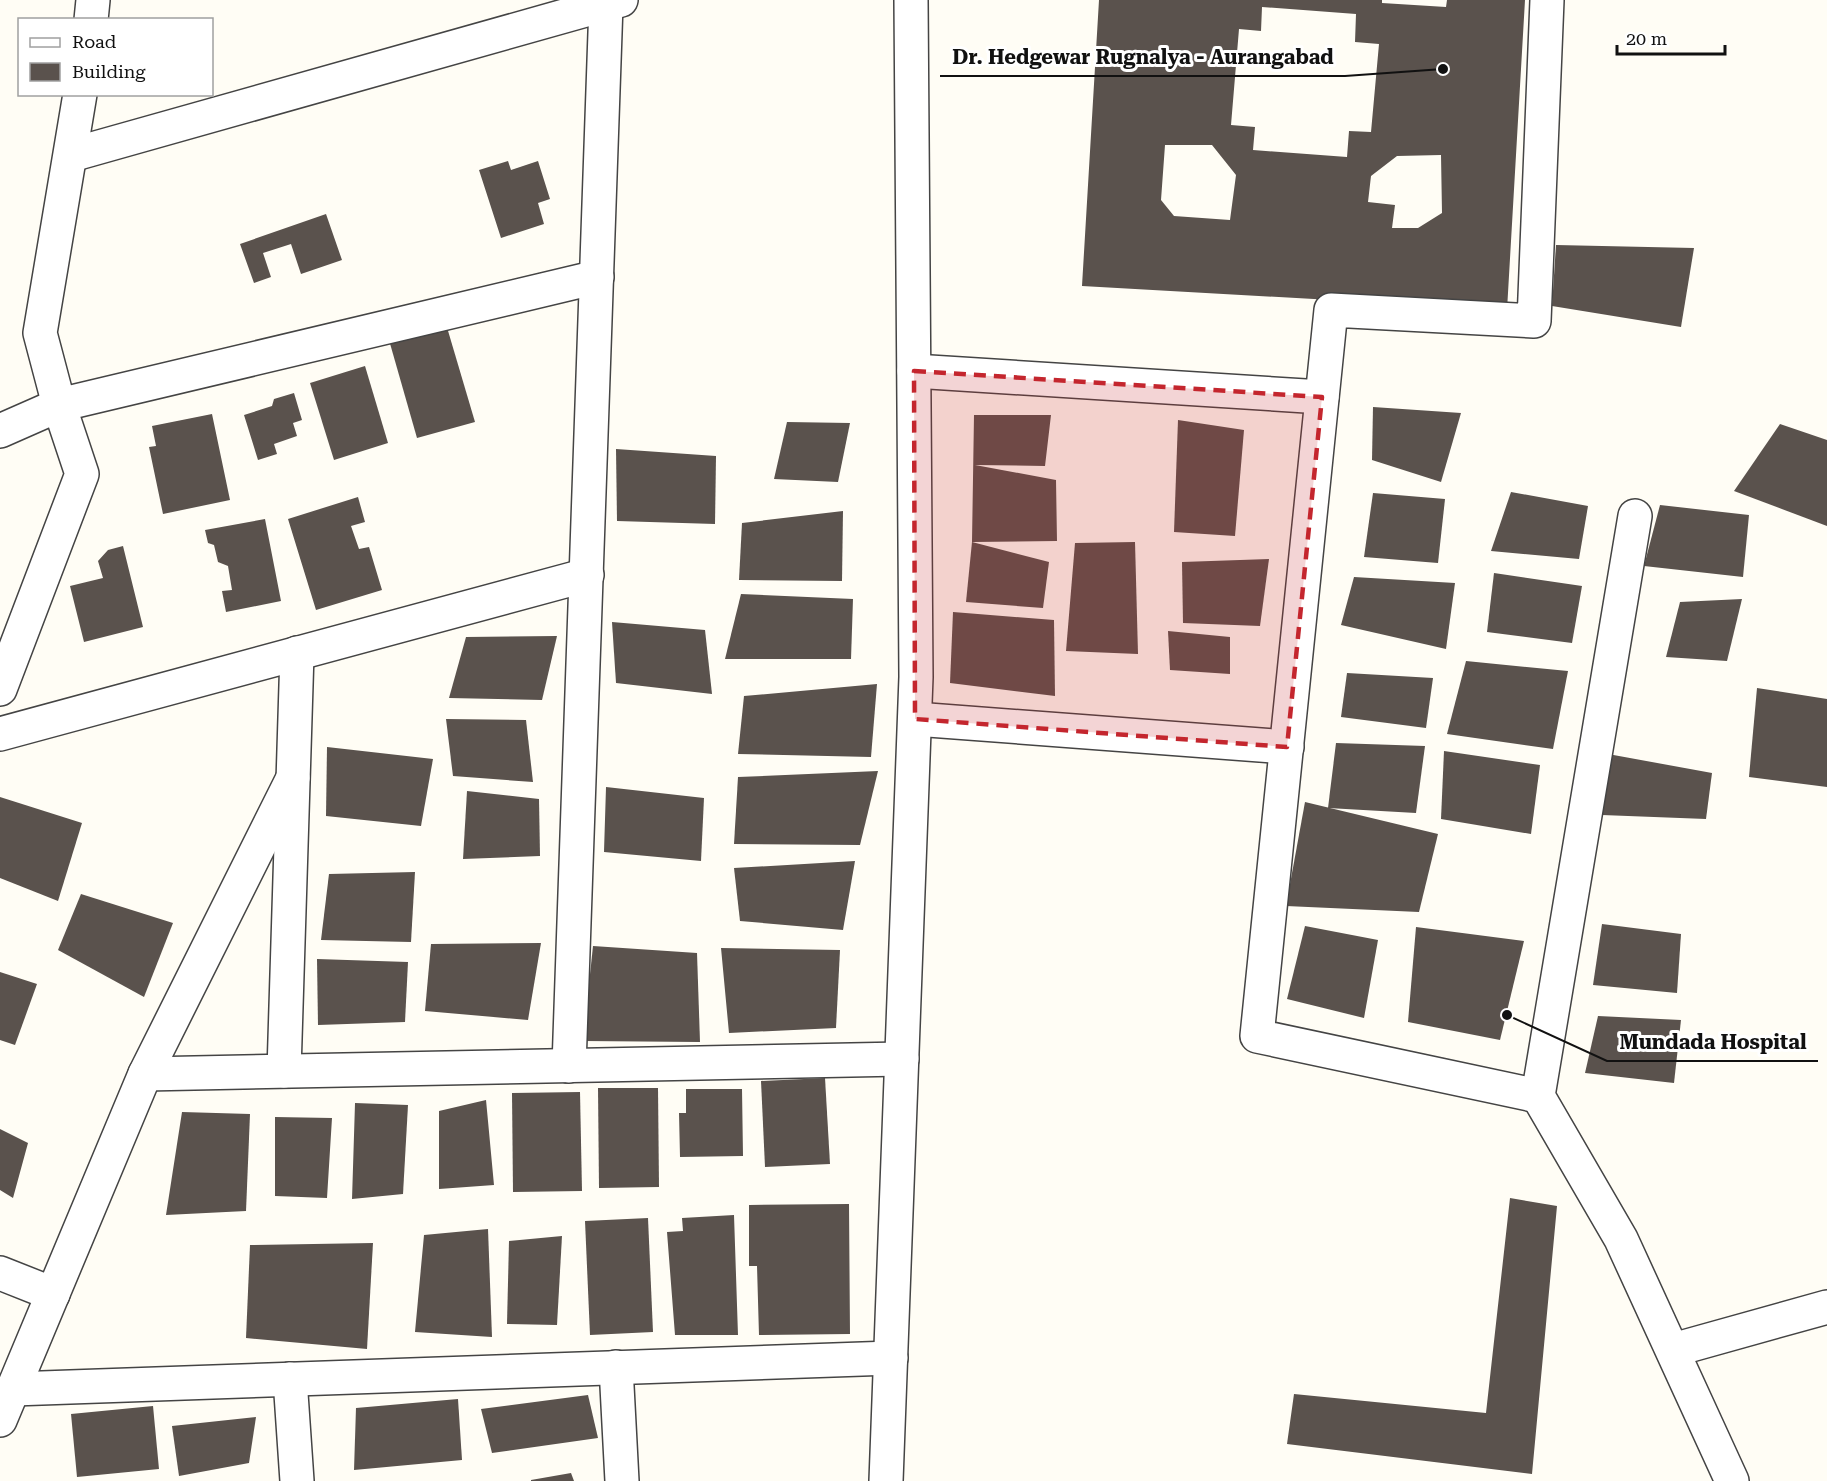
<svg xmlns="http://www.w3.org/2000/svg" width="1827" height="1481" font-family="'Roboto Serif',serif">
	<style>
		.building { fill: #5a524d; fill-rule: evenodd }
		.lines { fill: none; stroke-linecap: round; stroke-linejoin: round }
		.street-casing { stroke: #444; stroke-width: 36 }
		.street { stroke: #fff; stroke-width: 33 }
		.marked { fill: #c4262e; fill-opacity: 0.2; stroke: #c4262e; stroke-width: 4.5; stroke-dasharray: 12 8; stroke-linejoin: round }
		.leader { fill: none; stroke: #111; stroke-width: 2 }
		.callout-dot { fill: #111; stroke: #fff; stroke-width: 2 }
		.callout-label { font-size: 20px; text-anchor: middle; font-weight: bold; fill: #111; stroke: #fff; stroke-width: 6; stroke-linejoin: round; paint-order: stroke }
	</style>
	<rect width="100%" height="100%" fill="#fffdf5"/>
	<g class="building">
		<path d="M1099 0H1382V3L1446 7 1447 0H1525L1507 310 1082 286ZM1262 7 1356 14 1355 42 1379 44 1371 132 1349 131 1347 157 1253 150 1255 127 1231 125 1239 29 1261 31ZM1165 145H1212L1236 175 1230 220 1174 216 1161 200ZM1441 155 1442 213 1418 228H1392L1395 205 1368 202 1371 176 1397 156Z"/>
		<polygon points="508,161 511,170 538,161 550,199 538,203 544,224 501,238 479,170"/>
		<polygon points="326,214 342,260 301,274 291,244 263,253 271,277 254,283 240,244"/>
		<polygon points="1556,245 1694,248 1681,327 1552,306"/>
		<polygon points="446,324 475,422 417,438 389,340"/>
		<polygon points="365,366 388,443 334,460 310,383"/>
		<polygon points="294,393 302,420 293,423 297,436 274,444 277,454 258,460 244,415 272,406 274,399"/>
		<polygon points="1373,407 1461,413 1441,482 1372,460"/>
		<polygon points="212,414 230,500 163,514 149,447 156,446 152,426"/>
		<polygon points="974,415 1051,415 1045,466 975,465 1056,480 1057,541 972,542"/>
		<polygon points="1178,420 1244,430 1235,536 1174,532"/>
		<polygon points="787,422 850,423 838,482 774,479"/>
		<polygon points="1780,424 1827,440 1827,526 1734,491"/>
		<polygon points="616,449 716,456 715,524 617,521"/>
		<polygon points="1511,492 1588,506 1579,559 1491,551"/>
		<polygon points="1373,493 1445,499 1438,563 1364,557"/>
		<polygon points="358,497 365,522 351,526 359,549 369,547 382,590 316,610 288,519"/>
		<polygon points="1660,505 1749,515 1743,577 1644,566"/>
		<polygon points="843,511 842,581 739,580 742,523"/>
		<polygon points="265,519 281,601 226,612 222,591 232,590 228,566 218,562 214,545 208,543 205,530"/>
		<polygon points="972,542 1049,562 1043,608 966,602"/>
		<polygon points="1135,542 1138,654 1066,651 1075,543"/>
		<polygon points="123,546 143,627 84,642 70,586 103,578 98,561 108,550"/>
		<polygon points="1269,559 1260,626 1183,623 1182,562"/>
		<polygon points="1494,573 1582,586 1572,643 1487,632"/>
		<polygon points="1354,577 1455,583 1446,649 1341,625"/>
		<polygon points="741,594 853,599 851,659 725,659"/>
		<polygon points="1742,599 1727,661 1666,657 1680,602"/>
		<polygon points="953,612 1054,620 1055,696 950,683"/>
		<polygon points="612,622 705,630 712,694 616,683"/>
		<polygon points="1168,631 1230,637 1230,674 1170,670"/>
		<polygon points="557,636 542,700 449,698 466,637"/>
		<polygon points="1466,661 1568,671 1553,749 1447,734"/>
		<polygon points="1347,673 1433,678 1426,728 1341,717"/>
		<polygon points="877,684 871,757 738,754 744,696"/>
		<polygon points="1757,688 1827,699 1827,787 1749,777"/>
		<polygon points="446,719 526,720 533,782 453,776"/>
		<polygon points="1336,743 1425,746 1416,813 1328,808"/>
		<polygon points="327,747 433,759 421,826 326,816"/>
		<polygon points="1444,751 1540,765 1531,834 1441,819"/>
		<polygon points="1608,754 1712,773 1706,819 1602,815"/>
		<polygon points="878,771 860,845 734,844 738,777"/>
		<polygon points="606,787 704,798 701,861 604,852"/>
		<polygon points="467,791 539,799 540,856 463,859"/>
		<polygon points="0,797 82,823 58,901 0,878"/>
		<polygon points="1305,802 1438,834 1419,912 1286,906"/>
		<polygon points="855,861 843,930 740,921 734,868"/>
		<polygon points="415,872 411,942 321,940 329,874"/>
		<polygon points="81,894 173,923 144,997 58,950"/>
		<polygon points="1602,924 1681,934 1677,993 1593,985"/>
		<polygon points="1305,926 1378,940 1364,1018 1287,999"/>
		<polygon points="1416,927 1524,941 1500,1040 1408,1022"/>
		<polygon points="541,943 528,1020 425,1011 431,944"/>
		<polygon points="593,946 697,953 700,1042 583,1041"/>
		<polygon points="721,948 840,950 836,1028 729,1033"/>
		<polygon points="317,959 408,962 405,1022 318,1025"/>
		<polygon points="0,972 37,984 15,1045 0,1040"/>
		<polygon points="1598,1016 1681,1020 1674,1083 1585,1073"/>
		<polygon points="825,1078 830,1164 765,1167 761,1081"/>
		<polygon points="598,1088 658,1088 659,1187 599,1188"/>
		<polygon points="686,1089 742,1089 743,1156 680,1157 679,1113 686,1113"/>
		<polygon points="580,1092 582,1191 513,1192 512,1093"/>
		<polygon points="486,1100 494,1185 439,1189 439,1111"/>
		<polygon points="355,1103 408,1105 403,1194 352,1199"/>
		<polygon points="182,1112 250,1114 246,1211 166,1215"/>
		<polygon points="275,1117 332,1118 327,1198 275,1196"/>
		<polygon points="0,1129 28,1143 13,1198 0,1190"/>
		<polygon points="1510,1198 1557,1206 1532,1474 1287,1444 1294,1394 1486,1413"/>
		<polygon points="849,1204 850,1334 759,1335 757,1266 749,1266 749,1205"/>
		<polygon points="734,1215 738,1335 675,1335 667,1232 683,1231 682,1218"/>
		<polygon points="648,1218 653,1332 590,1335 585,1221"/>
		<polygon points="488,1229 492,1337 415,1332 424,1235"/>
		<polygon points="562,1236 557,1325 507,1324 509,1241"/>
		<polygon points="373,1243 367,1349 246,1338 250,1245"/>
		<polygon points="588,1395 598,1438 492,1453 481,1409"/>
		<polygon points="458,1399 462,1460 354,1470 356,1408"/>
		<polygon points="153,1406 159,1469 77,1477 71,1414"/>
		<polygon points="256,1417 249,1463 179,1476 172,1426"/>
		<polygon points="571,1473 574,1481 531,1481 531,1480"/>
	</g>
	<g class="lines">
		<g class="street-casing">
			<g id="street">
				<polyline points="91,20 93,0"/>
				<polyline points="71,155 621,0"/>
				<polyline points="914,371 1322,397"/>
				<polyline points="0,431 59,405 597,277"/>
				<polyline points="1635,516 1538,1096 1621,1239 1732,1481"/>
				<polyline points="0,689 82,474 59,405 40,333 80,94"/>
				<polyline points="915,719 1287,747"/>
				<polyline points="0,734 587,575"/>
				<polyline points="569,1066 606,4"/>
				<polyline points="284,1071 297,653"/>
				<polyline points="145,1074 902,1059"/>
				<polyline points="1538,1096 1257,1036 1331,310 1534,321 1547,0"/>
				<polyline points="0,1273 53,1294"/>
				<polyline points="1673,1350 1827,1307"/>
				<polyline points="616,1367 622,1481"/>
				<polyline points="290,1379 297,1481"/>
				<polyline points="13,1389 891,1358"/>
				<polyline points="0,1420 145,1074 293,778"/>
				<polyline points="886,1481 916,677 911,0"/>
			</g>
		</g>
		<use href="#street" class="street"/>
	</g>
	<path class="marked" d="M914 371 1322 397 1287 747 915 719Z"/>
	<path class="leader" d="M1443 69L1345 76H940M1507 1015L1607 1061H1818"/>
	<g class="callout-dot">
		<circle cx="1443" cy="69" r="6"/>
		<circle cx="1507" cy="1015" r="6"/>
	</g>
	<g class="callout-label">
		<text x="1143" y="64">Dr. Hedgewar Rugnalya - Aurangabad</text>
		<text x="1713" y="1049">Mundada Hospital</text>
	</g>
	<rect x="18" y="18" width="195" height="78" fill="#ffffff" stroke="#a0a0a0" stroke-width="1.5"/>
	<rect x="30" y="38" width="30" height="9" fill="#ffffff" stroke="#a0a0a0" stroke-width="1.5"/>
	<text x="72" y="48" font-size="18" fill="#111111">Road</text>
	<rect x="30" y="63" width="30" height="18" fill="#5a524d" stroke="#a0a0a0" stroke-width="1.5"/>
	<text x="72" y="78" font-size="18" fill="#111111">Building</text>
	<path d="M1617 45v9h108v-9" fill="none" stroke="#111111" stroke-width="3"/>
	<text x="1626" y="45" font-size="18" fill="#111111" stroke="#ffffff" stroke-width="4.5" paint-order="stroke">20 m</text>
</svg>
